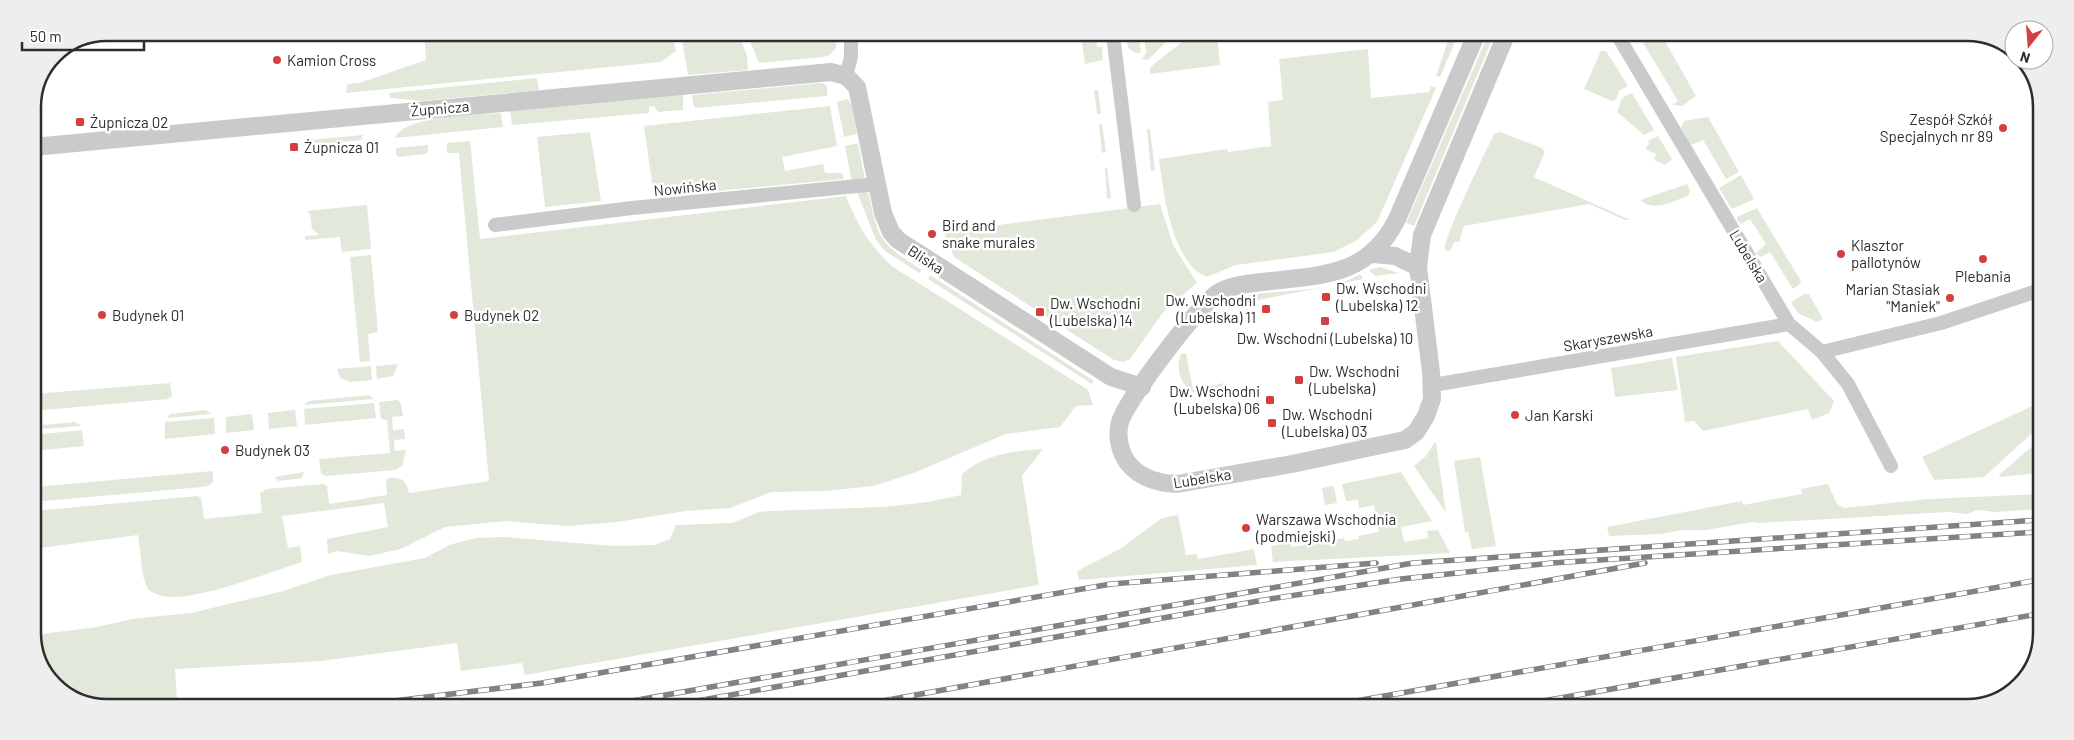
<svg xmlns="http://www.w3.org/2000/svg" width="2074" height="740" font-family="Barlow,sans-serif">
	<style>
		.green { fill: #e2e9db }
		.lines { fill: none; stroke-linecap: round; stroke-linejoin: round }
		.minor { stroke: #cacaca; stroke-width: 14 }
		.tertiary { stroke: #cacaca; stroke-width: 18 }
		.rail-casing { stroke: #828282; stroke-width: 5.5 }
		.rail { stroke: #fff; stroke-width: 4; stroke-dasharray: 11; stroke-linecap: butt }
		.poi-dot { fill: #d43e3f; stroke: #fff; stroke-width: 2 }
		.labels { text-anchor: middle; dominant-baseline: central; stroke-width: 5; stroke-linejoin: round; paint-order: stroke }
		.poi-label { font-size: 15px; fill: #2d2d2d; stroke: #fff; text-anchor: start }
		.street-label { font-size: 15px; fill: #2d2d2d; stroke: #fff }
		.rim { fill: none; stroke: #2d2d2d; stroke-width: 2.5 }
	</style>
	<rect width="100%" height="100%" fill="#fff"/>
	<g class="green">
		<polygon points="424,33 672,34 676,51 661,62 346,93 347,84 359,83 426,60"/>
		<polygon points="681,34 739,34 747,56 748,70 688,75"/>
		<polygon points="747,34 837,34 836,48 830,55 823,57 759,63"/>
		<polygon points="1081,35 1095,35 1097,47 1102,47 1103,60 1085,64"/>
		<polygon points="1126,35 1139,35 1141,53 1136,53 1128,48"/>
		<polygon points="1144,35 1173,35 1148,60 1142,59 1146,53"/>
		<polygon points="1191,35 1217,35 1220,65 1150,74 1150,68 1154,64"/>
		<polygon points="1450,35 1458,35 1440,77 1436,76"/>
		<polygon points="1488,35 1494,35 1414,226 1406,223"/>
		<polygon points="1639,36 1662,36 1696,96 1682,106 1672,105 1678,101"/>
		<path d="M1368 49 1371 98 1429 92 1431 86 1436 88 1377 222 1357 240 1334 252 1236 265 1207 277C1172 264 1163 191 1159 159L1227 149 1228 152 1271 146 1268 102 1283 100 1279 59Z"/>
		<polygon points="1601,51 1606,51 1628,86 1619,91 1616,100 1612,101 1584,89"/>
		<polygon points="537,78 539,90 422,101 390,98 389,93"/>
		<polygon points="822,83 827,86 827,96 696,108 694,106 692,95"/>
		<polygon points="1094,90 1098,90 1101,114 1097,114"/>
		<polygon points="1632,93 1654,130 1644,135 1617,112 1622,98"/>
		<polygon points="683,94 683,110 658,112 654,106 649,107 649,113 512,125 510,111"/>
		<polygon points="848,99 852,106 857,134 844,137 837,102"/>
		<polygon points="830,106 837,146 782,157 785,171 823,164 825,173 842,173 844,179 654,197 644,126"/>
		<path d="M501 113 503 127 395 138C405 115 478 115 501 113Z"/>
		<polygon points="1708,117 1739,172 1726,179 1703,140 1691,145 1681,128 1684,121"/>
		<polygon points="1102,124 1106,152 1102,153 1099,125"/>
		<polygon points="1147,129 1150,129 1155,170 1151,171"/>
		<polygon points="590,132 601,201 545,207 537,137"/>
		<path d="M1500 132 1542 148 1545 152 1534 177 1630 220H1625L1589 204 1464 226 1459 242H1454L1451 250 1445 251C1442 239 1486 152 1494 134Z"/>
		<polygon points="363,135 361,140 310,145 310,140"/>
		<polygon points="1658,136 1672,159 1665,165 1654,160 1656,154 1645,149 1649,144 1648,141"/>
		<path d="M470 141 480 239 846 196C858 226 869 245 893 267L1088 390 1093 405 1076 406 1060 427 1006 434 911 474 873 486 825 491 772 492 730 508 686 511 617 522 568 526 506 521 445 527 401 549 369 556 337 551 328 554 327 539 388 527 384 503 282 516 288 548 300 546 302 562C269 572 195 603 162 596 158 595 153 592 148 590L143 576 138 535 33 549V511L197 496 201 498 204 519 262 513 260 493 267 489 324 484 327 486 329 504 387 495 386 483 388 478C401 477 407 480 409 493L489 481 459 153H447V143Z"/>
		<polygon points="858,143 865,180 852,182 845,146"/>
		<polygon points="428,145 428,152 425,154 399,157 396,155 396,148"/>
		<polygon points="1105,168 1107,168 1111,198 1107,199"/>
		<polygon points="1741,175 1754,199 1732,209 1719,188"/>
		<path d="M1687 184 1690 191 1689 195C1674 201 1654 213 1640 200Z"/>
		<path d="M857 192H867L869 194C878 242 882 244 922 270L919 273 885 251 876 240Z"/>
		<polygon points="1160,204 1173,245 1197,283 1164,311 1130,359 1123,362 1114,360 954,257 944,232"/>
		<polygon points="367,205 371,249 342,252 340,237 305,240 305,236 319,235 312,229 310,214 307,211"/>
		<polygon points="1757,208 1801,281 1799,285 1793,289 1770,252 1761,257 1756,253 1766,244 1750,219 1741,224 1737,220 1737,217"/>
		<polygon points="371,255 378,332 368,334 370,361 360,362 350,257"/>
		<polygon points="1380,267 1399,273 1375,276 1369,270"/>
		<path d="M1360 274 1363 279 1229 306 1226 301C1267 286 1323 297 1360 274Z"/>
		<polygon points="930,275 1094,381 1092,384 928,279"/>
		<polygon points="1804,294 1809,294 1823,319 1817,322 1798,313 1791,302"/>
		<polygon points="1778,341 1834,401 1829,413 1812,420 1808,409 1703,431 1694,421 1685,422 1676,357"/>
		<path d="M1186 353 1193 390 1200 389V386L1203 385 1204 388 1223 383V389C1200 409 1170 382 1181 354Z"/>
		<polygon points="1672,358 1678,390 1615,397 1611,368"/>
		<polygon points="398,364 393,376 377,379 376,366"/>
		<polygon points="371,366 372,380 350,382 340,378 337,369"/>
		<polygon points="170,383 172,396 168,399 33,411 33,394"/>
		<polygon points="369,395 374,399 304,405 309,401"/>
		<polygon points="398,400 401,404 403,416 392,417 393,430 404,429 405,439 394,440 395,451 406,450 402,466 395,470 327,476 321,474 319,459 390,453 387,420 381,419 379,402"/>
		<polygon points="374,403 376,418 305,425 304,409"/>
		<polygon points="2039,403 2039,427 1984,477 1934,480 1922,457"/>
		<polygon points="205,410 212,414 167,418 170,414"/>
		<polygon points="295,410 297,426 269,429 268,413"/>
		<polygon points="252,414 254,430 226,433 226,417"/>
		<polygon points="214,418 215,434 165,439 165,422"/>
		<polygon points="75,422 81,426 44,429 41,425"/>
		<polygon points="82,430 84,446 33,451 33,435"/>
		<polygon points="2039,440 2039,473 2000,477 1999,475"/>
		<polygon points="1434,443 1436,443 1446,513 1414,466 1426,456"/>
		<path d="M1043 449 1022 476 1039 585 525 675 522 663 461 671 457 643 321 661 175 669 177 699 81 702 48 679 33 638V635L97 627 132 619 191 613 283 591 331 575 425 558 449 545 476 538 504 537 613 546 655 545 670 539 676 525 732 523 759 512 770 511 883 507 928 502 961 495 962 474C985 454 1014 451 1043 449Z"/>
		<polygon points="33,456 35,487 213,471 213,481 210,485 202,487 33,502"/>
		<polygon points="1480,457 1496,546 1472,549 1468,532 1465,532 1454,461"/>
		<polygon points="304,472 302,478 278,481 275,477"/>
		<polygon points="1401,472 1432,521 1401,527 1404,542 1428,538 1427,531 1438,530 1450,553 1273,562 1271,546 1291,542 1292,547 1344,538 1345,541 1359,539 1358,536 1379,532 1374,505 1359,508 1358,500 1346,501 1342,484"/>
		<polygon points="1828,484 1837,504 1844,508 1929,499 2039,494 2039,509 1995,512 1977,510 1968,514 1948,512 1760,523 1753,522 1706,530 1681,530 1661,534 1609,536 1607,527 1742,501 1743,505 1802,494 1801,489"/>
		<polygon points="1334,486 1337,503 1325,505 1322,488"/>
		<polygon points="1178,515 1186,555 1196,554 1198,559 1254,549 1257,565 1079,580 1077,571 1120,549 1162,518"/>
	</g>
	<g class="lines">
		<g class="minor">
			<polyline points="1113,35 1134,205"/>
			<polyline points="1618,36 1789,324 1822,352 1848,384 1891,466"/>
			<polyline points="846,76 851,57 851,34"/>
			<polyline points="495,225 632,208 878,184"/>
			<polyline points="1822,352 1941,323 2040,290"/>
			<polyline points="1433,385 1789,324"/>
		</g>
		<g class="tertiary">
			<path d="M1476 35 1397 219C1368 278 1319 275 1262 282 1247 284 1231 285 1218 293 1199 304 1126 401 1120 422 1117 433 1119 445 1123 455 1133 476 1156 483 1177 484L1292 464 1395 442 1405 440 1416 432 1426 416 1432 399 1431 372 1418 267 1422 235 1506 35"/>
			<polyline points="33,147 831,72 846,76 857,87 883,213 891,232 898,240 1111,377 1142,387"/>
			<polyline points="1373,254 1395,256 1418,267"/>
		</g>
		<g class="rail-casing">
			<g id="rail">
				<polyline points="369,704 542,683 1111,584 1376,563"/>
				<polyline points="609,705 1413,563 2039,520"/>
				<polyline points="674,705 1264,600 1401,579 1552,563 2038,532"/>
				<polyline points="860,705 1645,563"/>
				<polyline points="1328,706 2038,580"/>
				<polyline points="1509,707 2038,614"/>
			</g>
		</g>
		<use href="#rail" class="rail"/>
	</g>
	<g class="poi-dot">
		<circle cx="277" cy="60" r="5"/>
		<rect x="75" y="117" width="10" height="10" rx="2.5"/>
		<circle cx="2003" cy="128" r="5"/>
		<rect x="289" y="142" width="10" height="10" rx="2.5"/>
		<circle cx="932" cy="234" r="5"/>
		<circle cx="1841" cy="254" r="5"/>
		<circle cx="1983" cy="259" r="5"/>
		<rect x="1321" y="292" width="10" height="10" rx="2.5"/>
		<circle cx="1950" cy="298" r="5"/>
		<rect x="1261" y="304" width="10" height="10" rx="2.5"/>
		<rect x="1035" y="307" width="10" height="10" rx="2.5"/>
		<circle cx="102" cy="315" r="5"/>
		<circle cx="454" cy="315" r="5"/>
		<rect x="1320" y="316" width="10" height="10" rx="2.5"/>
		<rect x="1294" y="375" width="10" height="10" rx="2.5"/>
		<rect x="1265" y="395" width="10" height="10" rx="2.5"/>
		<circle cx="1515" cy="415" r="5"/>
		<rect x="1267" y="418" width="10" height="10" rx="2.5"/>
		<circle cx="225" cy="450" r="5"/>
		<circle cx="1246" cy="528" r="5"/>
	</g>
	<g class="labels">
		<g class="poi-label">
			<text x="287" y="60">Kamion Cross</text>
			<text x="1993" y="119" text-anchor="end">Zespół Szkół<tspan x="1993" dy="17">Specjalnych nr 89</tspan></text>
			<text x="90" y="122">Żupnicza 02</text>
			<text x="304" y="147">Żupnicza 01</text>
			<text x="942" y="225">Bird and<tspan x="942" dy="17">snake murales</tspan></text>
			<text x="1851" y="245">Klasztor<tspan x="1851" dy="17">pallotynów</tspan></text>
			<text x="1983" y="276" text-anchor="middle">Plebania</text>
			<text x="1336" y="288">Dw. Wschodni<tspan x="1336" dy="17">(Lubelska) 12</tspan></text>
			<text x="1940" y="289" text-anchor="end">Marian Stasiak<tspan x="1940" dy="17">"Maniek"</tspan></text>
			<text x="1256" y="300" text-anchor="end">Dw. Wschodni<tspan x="1256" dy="17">(Lubelska) 11</tspan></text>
			<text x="1050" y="303">Dw. Wschodni<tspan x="1050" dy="17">(Lubelska) 14</tspan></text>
			<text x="112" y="315">Budynek 01</text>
			<text x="464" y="315">Budynek 02</text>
			<text x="1325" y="338" text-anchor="middle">Dw. Wschodni (Lubelska) 10</text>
			<text x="1309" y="371">Dw. Wschodni<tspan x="1309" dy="17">(Lubelska)</tspan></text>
			<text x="1260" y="391" text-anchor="end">Dw. Wschodni<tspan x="1260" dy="17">(Lubelska) 06</tspan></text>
			<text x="1282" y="414">Dw. Wschodni<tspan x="1282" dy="17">(Lubelska) 03</tspan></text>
			<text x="1525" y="415">Jan Karski</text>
			<text x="235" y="450">Budynek 03</text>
			<text x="1256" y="519">Warszawa Wschodnia<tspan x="1256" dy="17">(podmiejski)</tspan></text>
		</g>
		<g class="street-label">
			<text transform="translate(440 108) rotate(-5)">Żupnicza</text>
			<text transform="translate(685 187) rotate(-6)">Nowińska</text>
			<text transform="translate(1749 256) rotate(59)">Lubelska</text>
			<text transform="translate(926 259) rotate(33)">Bliska</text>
			<text transform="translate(1608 338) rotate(-10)">Skaryszewska</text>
			<text transform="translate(1202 478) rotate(-9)">Lubelska</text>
		</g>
	</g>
	<path d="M0 0H2074V740H0ZM107 41H1967A66 66 0 0 1 2033 107V633A66 66 0 0 1 1967 699H107A66 66 0 0 1 41 633V107A66 66 0 0 1 107 41Z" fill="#eee" fill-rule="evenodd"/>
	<path class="rim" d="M107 41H1967A66 66 0 0 1 2033 107V633A66 66 0 0 1 1967 699H107A66 66 0 0 1 41 633V107A66 66 0 0 1 107 41Z"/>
	<g transform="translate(2029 45) rotate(197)"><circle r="24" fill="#ffffff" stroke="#ababab"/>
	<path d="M0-4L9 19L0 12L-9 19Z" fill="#d43e3f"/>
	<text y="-8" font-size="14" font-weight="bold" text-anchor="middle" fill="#2d2d2d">N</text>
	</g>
	<path d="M22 42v8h122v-8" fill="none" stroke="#2d2d2d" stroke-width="2.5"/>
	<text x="30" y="42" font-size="15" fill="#2d2d2d" stroke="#ffffff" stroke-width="4" paint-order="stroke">50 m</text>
</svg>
